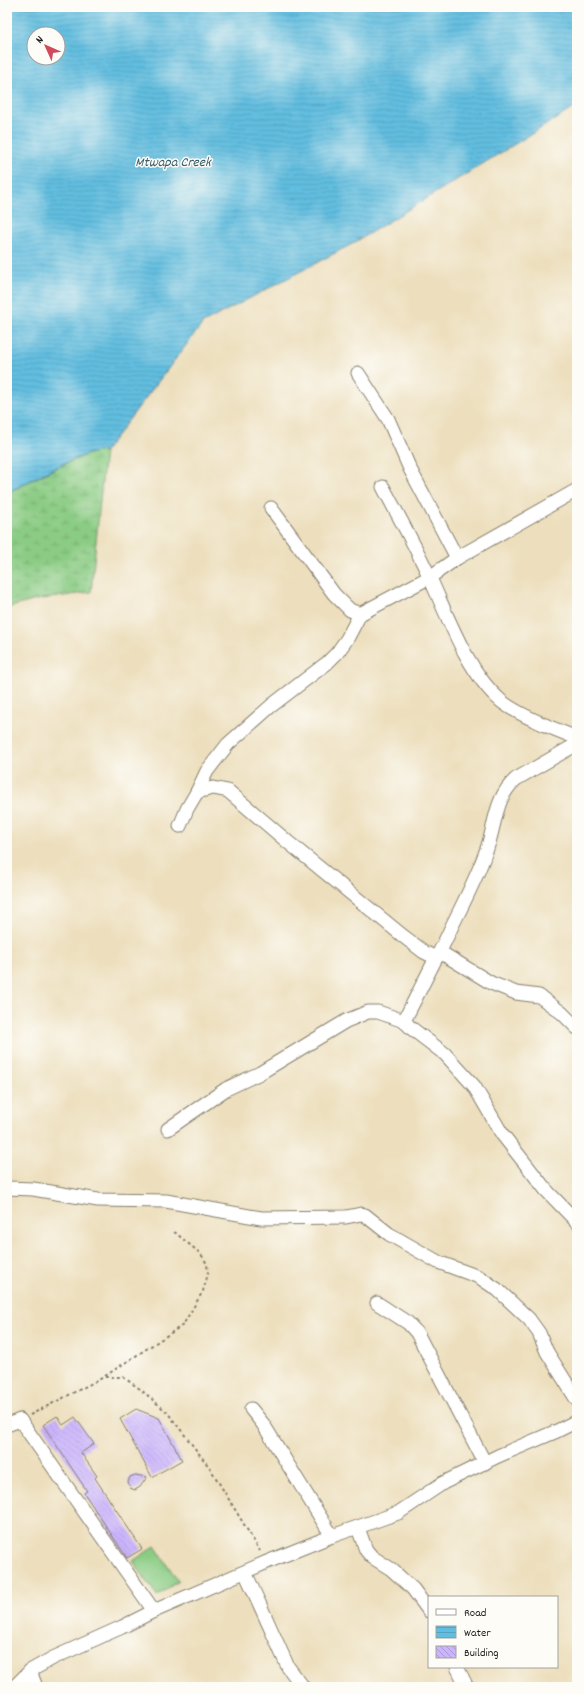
<svg xmlns="http://www.w3.org/2000/svg" width="584" height="1694" font-family="Dekko,sans-serif">
	<style>
		.wetland { fill: url(#wetland-marsh); stroke: #547450 }
		.park { fill: #8bcc84; stroke: #547450 }
		.water { fill: url(#water-rules); stroke: #3f6d7e; fill-rule: evenodd }
		.building { fill: url(#building-back-hatch) }
		.lines { fill: none; stroke-linecap: round; stroke-linejoin: round }
		.minor-casing { stroke: #847e6c; stroke-width: 15 }
		.path { stroke: #847e6c; stroke-width: 2; stroke-dasharray: 3 3; stroke-linecap: butt }
		.minor { stroke: #fff; stroke-width: 13 }
		.labels { text-anchor: middle; dominant-baseline: central; stroke-width: 3; stroke-linejoin: round; paint-order: stroke }
		.water-label { font-size: 14px; font-style: italic; fill: #385d6a; stroke: #fdfcf7 }
	</style>
	<defs>
		<pattern id="wetland-marsh" width="20" height="14" patternUnits="userSpaceOnUse"><rect width="20" height="14" fill="#8bcc84"/><path d="M1 5h8M5 5V1M11 12h8M15 12V8" fill="none" stroke="#77af71"/></pattern>
		<pattern id="water-rules" width="6" height="5" patternUnits="userSpaceOnUse"><rect width="6" height="5" fill="#62bee0"/><path d="M0 2.5h6" fill="none" stroke="#54a3c0"/></pattern>
		<pattern id="building-back-hatch" width="6" height="6" patternUnits="userSpaceOnUse"><rect width="6" height="6" fill="#cab4fc"/><path d="M-1 5l2 2M0 0l6 6M5-1l2 2" fill="none" stroke="#ad9ad7"/></pattern>
	</defs>
	<rect width="100%" height="100%" fill="#fdfcf7"/>
	<filter id="ink" filterUnits="userSpaceOnUse"><feTurbulence type="fractalNoise" baseFrequency=".025" numOctaves="2"/><feDisplacementMap in="SourceGraphic" scale="8" xChannelSelector="R" yChannelSelector="G"/><feConvolveMatrix kernelMatrix="1 2 1 2 8 2 1 2 1" color-interpolation-filters="sRGB"/></filter>
	<filter id="wash" filterUnits="userSpaceOnUse"><feTurbulence type="fractalNoise" baseFrequency=".012" numOctaves="4" result="noise"/><feDisplacementMap in="SourceGraphic" scale="16" xChannelSelector="R" yChannelSelector="G"/><feGaussianBlur stdDeviation="0.9" result="paint"/><feColorMatrix in="noise" values="0 0 0 0 0 0 0 0 0 0 0 0 0 0 0 0 0 1.4 0 .05"/><feComposite in="paint" operator="in"/></filter>
	<g filter="url(#wash)">
		<rect width="100%" height="100%" fill="#eddfbd"/>
		<polygon class="wetland" points="97,450 105,451 91,592 36,600 7,608 7,493 56,468"/>
		<polygon class="park" points="155,1546 178,1581 157,1596 133,1561"/>
		<path class="water" d="M7 7H577V106L352 244 203 323 105 451C84 450 28 482 7 493ZM34 34H58V58H34Z"/>
		<g id="blocks">
			<g class="building">
				<polygon points="136,1409 159,1418 182,1460 152,1477 120,1419"/>
				<polygon points="57,1416 63,1425 75,1417 94,1444 81,1453 97,1476 95,1478 142,1549 127,1558 84,1493 87,1491 43,1425"/>
				<polygon points="135,1475 147,1477 140,1487 135,1490 130,1488 128,1482 130,1477"/>
			</g>
		</g>
	</g>
	<g filter="url(#ink)">
		<use href="#blocks" fill-opacity="0" stroke="#847e6c" stroke-width="1"/>
		<g class="lines">
			<g class="minor-casing">
				<g id="minor">
					<polyline points="358,373 388,419 410,469 457,558"/>
					<path d="M383 487C399 517 416 547 430 578 448 617 468 673 501 701 518 715 556 730 577 738"/>
					<polyline points="271,508 334,594 350,610 360,614 430,577 457,558 577,490"/>
					<polyline points="197,792 207,771 228,744 271,706 327,663 337,653 347,639 360,614"/>
					<path d="M180 826 187 809 197 792 213 788 228 791 289 843 403 936 424 952 436 958C442 948 447 937 452 926 464 902 476 879 485 854 496 828 493 799 516 779L577 744"/>
					<polyline points="440,952 491,983 516,993 539,996 562,1013 577,1028"/>
					<polyline points="436,958 404,1021 411,1028 445,1054 474,1086 502,1134 546,1190 577,1222"/>
					<polyline points="168,1129 226,1089 260,1073 346,1021 368,1012 378,1012 404,1021"/>
					<polyline points="7,1188 33,1189 98,1200 166,1201 261,1218 346,1217 361,1214 365,1215 389,1234 438,1262 479,1277 498,1290 529,1319 539,1333 547,1352 577,1400"/>
					<polyline points="377,1303 408,1323 417,1333 485,1463"/>
					<polyline points="251,1409 263,1424 332,1536"/>
					<polyline points="7,1425 20,1420 154,1611"/>
					<polyline points="358,1528 366,1550 372,1557 391,1569 413,1589 429,1611"/>
					<polyline points="245,1572 288,1667 303,1687"/>
					<polyline points="457,1667 467,1687"/>
					<polyline points="30,1671 36,1687"/>
					<polyline points="14,1687 30,1671 53,1658 122,1627 154,1611 267,1562 332,1536 398,1513 443,1483 498,1456 557,1431 577,1421"/>
				</g>
			</g>
			<g class="path">
				<polyline points="105,1376 183,1325 203,1291 208,1274 207,1264 201,1254 172,1230"/>
				<polyline points="30,1415 104,1377 123,1377 140,1389 167,1412 210,1468 260,1551"/>
			</g>
			<use href="#minor" class="minor"/>
		</g>
	</g>
	<g class="labels">
		<g class="water-label">
			<text x="173" y="163">Mtwapa Creek</text>
		</g>
	</g>
	<rect width="584" height="1694" fill="none" stroke="#fdfcf7" stroke-width="24"/>
	<rect x="428" y="1596" width="130" height="72" fill="#fdfcf7" stroke="#a3a29f"/>
	<rect x="436" y="1609" width="20" height="6" fill="#ffffff" stroke="#a3a29f"/>
	<text x="464" y="1616" font-size="12" fill="#1c1c1c">Road</text>
	<rect x="436" y="1626" width="20" height="12" fill="url(#water-rules)" stroke="#a3a29f"/>
	<text x="464" y="1636" font-size="12" fill="#1c1c1c">Water</text>
	<rect x="436" y="1646" width="20" height="12" fill="url(#building-back-hatch)" stroke="#a3a29f"/>
	<text x="464" y="1656" font-size="12" fill="#1c1c1c">Building</text>
	<g transform="translate(46 46) rotate(315)"><circle r="19" fill="#fdfcf7" stroke="#a3a29f"/>
	<path d="M0-3L7 15L0 10L-7 15Z" fill="#d1495b"/>
	<text y="-6" font-size="11" font-weight="bold" text-anchor="middle" fill="#1c1c1c">N</text>
	</g>
</svg>
